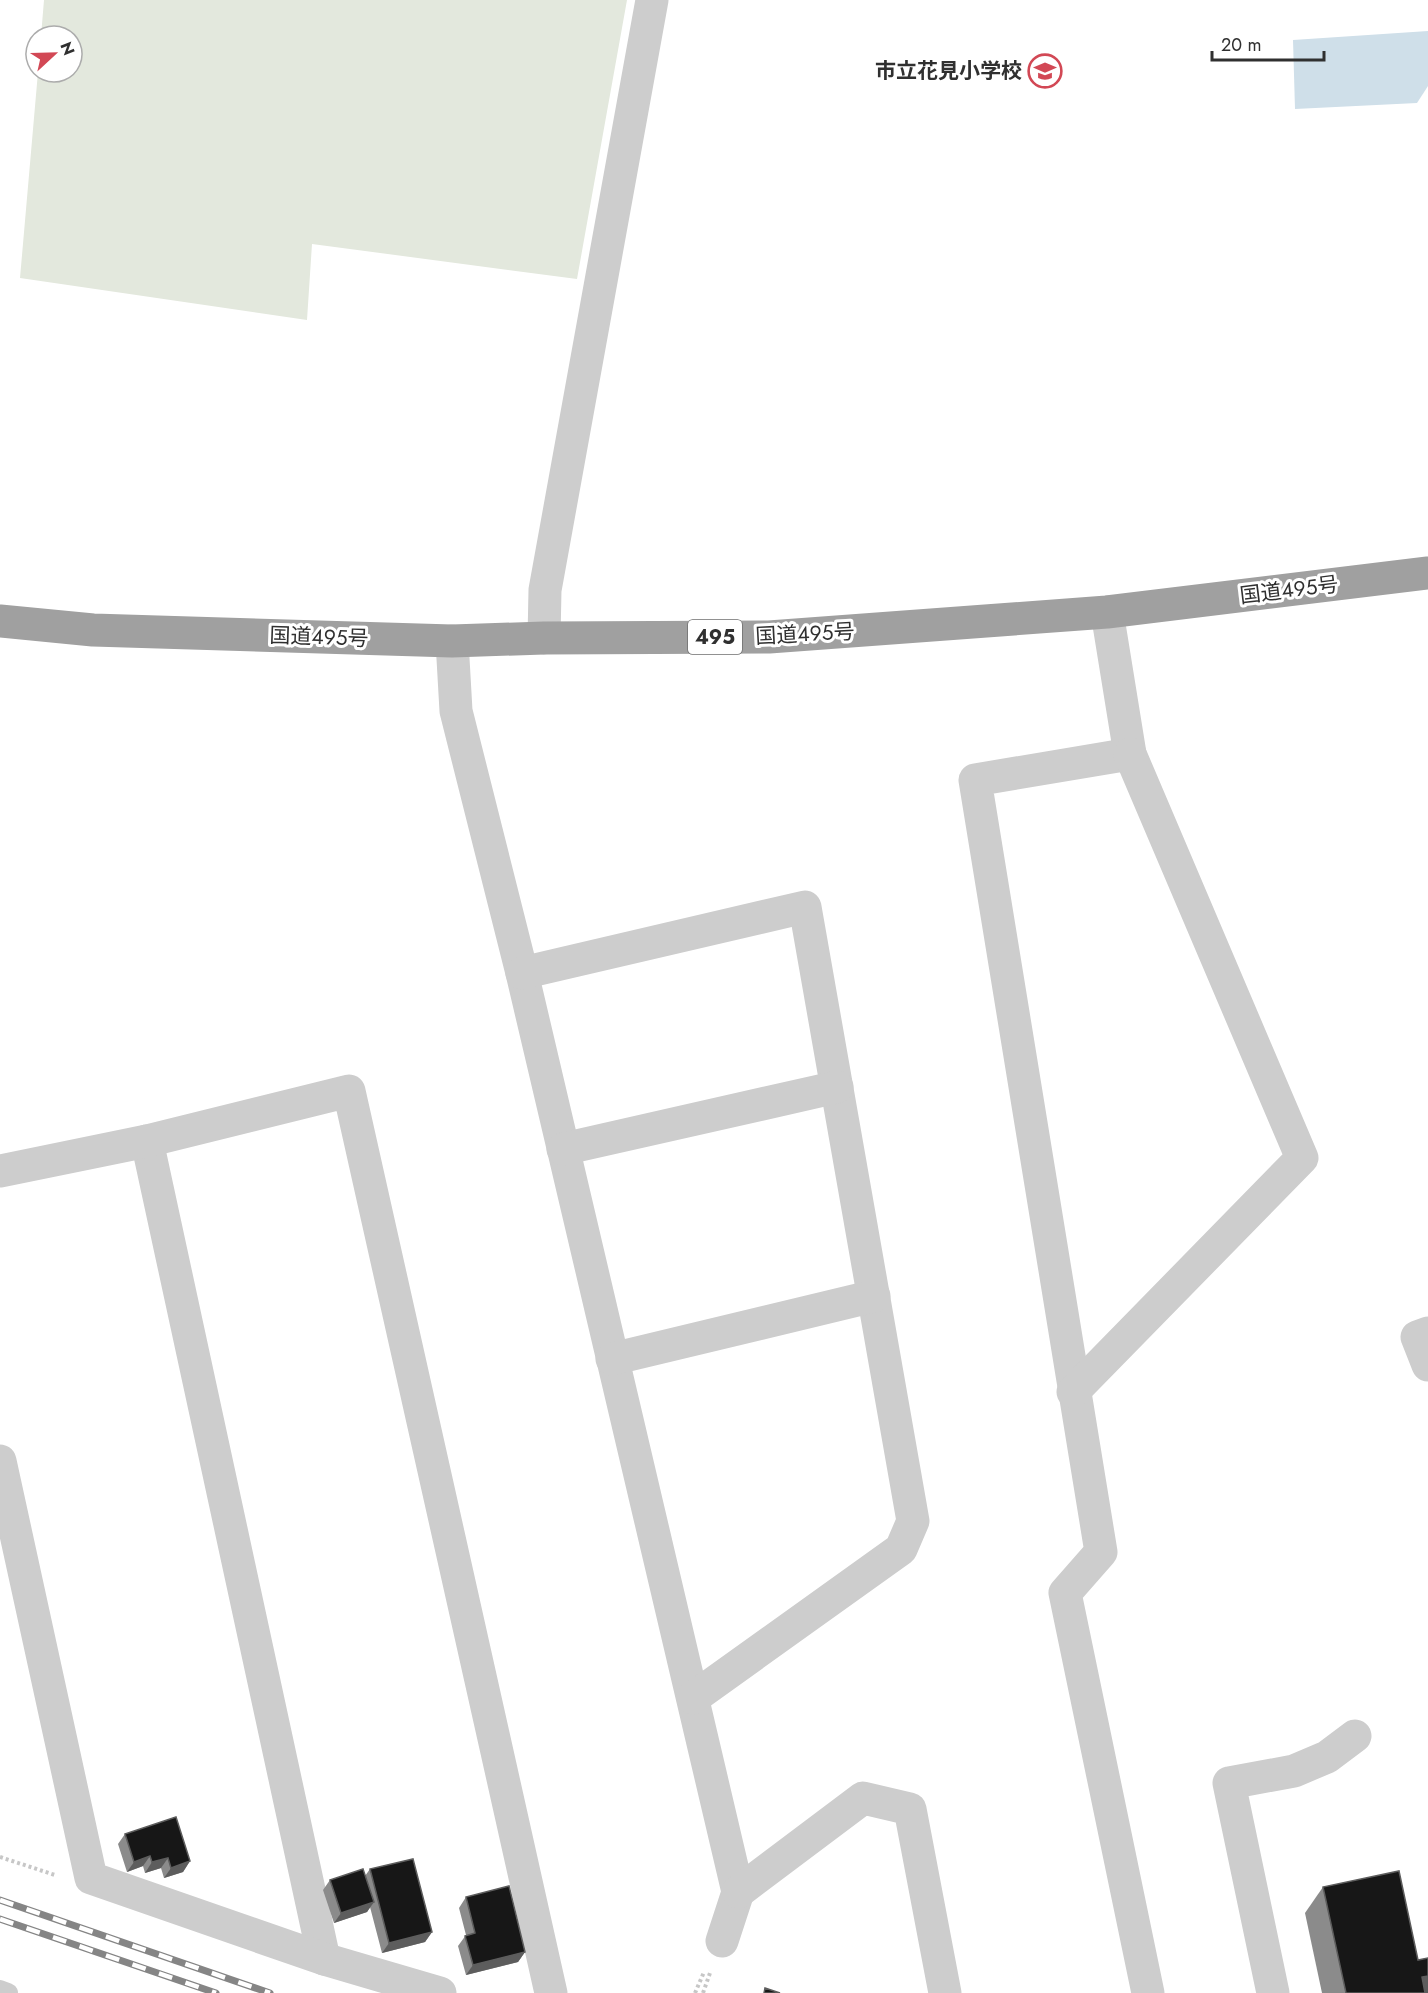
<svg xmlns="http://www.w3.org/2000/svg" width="1428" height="1993" font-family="Jost,'Noto Sans JP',sans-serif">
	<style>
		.green { fill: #e3e8dd }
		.water { fill: #cfdfe9 }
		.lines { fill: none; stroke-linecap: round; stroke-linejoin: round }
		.path { stroke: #c7c7c7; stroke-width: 4; stroke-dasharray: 3 3; stroke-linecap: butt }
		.service { stroke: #cdcdcd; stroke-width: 20 }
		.minor { stroke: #cdcdcd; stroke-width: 33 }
		.trunk { stroke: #a0a0a0; stroke-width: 33 }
		.rail-casing { stroke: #858585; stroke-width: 7 }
		.rail { stroke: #fff; stroke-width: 4.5; stroke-dasharray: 14; stroke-linecap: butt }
		.wall { fill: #8b8b8b }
		.shaded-wall { fill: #5d5d5d }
		.building { fill: #171717; stroke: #5d5d5d; stroke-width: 1.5 }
		.labels { text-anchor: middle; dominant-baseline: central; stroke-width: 6; stroke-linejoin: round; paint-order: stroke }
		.shield { fill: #fff; stroke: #6e6e6e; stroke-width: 1.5 }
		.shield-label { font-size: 20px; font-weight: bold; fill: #303030 }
		.poi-label { font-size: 21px; font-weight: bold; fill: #303030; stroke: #fff; text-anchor: end }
		.street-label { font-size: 21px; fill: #303030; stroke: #fff }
	</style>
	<rect width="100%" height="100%" fill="#fff"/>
	<polygon class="green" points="44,0 627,0 577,279 312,244 307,320 20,278 38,72 72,72 72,36 41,36"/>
	<polygon class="water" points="1428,31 1428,86 1417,103 1295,109 1293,40"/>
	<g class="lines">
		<g class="path">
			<polyline points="0,1857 55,1875"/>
			<polyline points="695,1993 704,1972"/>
			<polyline points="703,1993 710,1973"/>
		</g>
		<polyline class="service" points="0,1990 8,1993"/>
		<g class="minor">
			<polyline points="1107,612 1130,754 975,780 1101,1552 1065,1593 1148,1993"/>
			<polyline points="544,638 545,590 652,0"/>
			<polyline points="452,641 456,711 522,973 738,1892 722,1941"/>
			<polyline points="522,973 805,907 913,1521 901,1549 693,1698"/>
			<polyline points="147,1141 324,1959"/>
			<polyline points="563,1149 837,1087"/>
			<polyline points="0,1171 147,1141 349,1091 551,1993"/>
			<polyline points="1428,1333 1417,1337 1428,1365"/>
			<polyline points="612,1359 874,1296"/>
			<polyline points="1073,1392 1302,1158 1130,754"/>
			<polyline points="0,1461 91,1878 324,1959 440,1993"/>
			<polyline points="738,1892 863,1798 910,1809 945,1993"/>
			<polyline points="1273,1993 1229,1783 1294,1771 1327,1757 1355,1736"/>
		</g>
		<polyline class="trunk" points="0,621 93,630 452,641 544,638 769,637 1107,612 1428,573"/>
		<g class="rail-casing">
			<g id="rail">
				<polyline points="0,1900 270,1993"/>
				<polyline points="0,1919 216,1993"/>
			</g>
		</g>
		<use href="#rail" class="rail"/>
	</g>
	<g class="wall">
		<polygon points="125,1834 190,1861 183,1872 164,1878 161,1868 145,1873 143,1866 127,1872 118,1844"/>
		<polygon points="370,1869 432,1932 425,1942 382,1953 370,1907 367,1912 334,1923 323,1890 330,1880 365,1876"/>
		<polygon points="1323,1887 1418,1960 1428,1993 1322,1993 1305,1913"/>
		<polygon points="466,1897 525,1952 518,1962 466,1975 458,1946 466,1935 459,1908"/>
	</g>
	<g class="shaded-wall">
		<polygon points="150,1856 143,1866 127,1872 134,1862"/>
		<polygon points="168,1858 161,1868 145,1873 152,1862"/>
		<polygon points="190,1861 183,1872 164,1878 171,1868"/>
		<polygon points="374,1902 367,1912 334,1923 341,1913"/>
		<polygon points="432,1932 425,1942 382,1953 389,1943"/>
		<polygon points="525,1952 518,1962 466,1975 473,1965"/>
		<polygon points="1428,1976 1428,1993 1411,1993 1422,1977"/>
	</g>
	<g class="building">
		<polygon points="176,1817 190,1861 171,1868 168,1858 152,1862 150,1856 134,1862 125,1834"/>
		<polygon points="413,1859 432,1932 389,1943 370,1869"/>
		<polygon points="363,1869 374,1902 341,1913 330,1880"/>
		<polygon points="1399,1871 1418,1960 1428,1958 1428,1976 1422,1977 1425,1993 1346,1993 1323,1887"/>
		<polygon points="509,1886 525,1952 473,1965 465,1936 475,1933 466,1897"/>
		<polygon points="765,1988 780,1993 764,1993"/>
	</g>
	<defs>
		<g id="school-ring" transform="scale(1.725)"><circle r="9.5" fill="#fff" stroke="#d24855" stroke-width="1.5"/><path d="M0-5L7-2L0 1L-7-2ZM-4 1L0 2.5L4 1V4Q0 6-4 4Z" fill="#d24855"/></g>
	</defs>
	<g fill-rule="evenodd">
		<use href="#school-ring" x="1045" y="71"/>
	</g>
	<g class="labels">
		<rect class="shield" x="688" y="620" width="54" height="34" rx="4.5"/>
		<g class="shield-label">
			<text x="715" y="637">495</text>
		</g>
		<g class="poi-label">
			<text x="1022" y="71">市立花見小学校</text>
		</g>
		<g class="street-label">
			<text transform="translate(1289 590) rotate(-7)">国道495号</text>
			<text transform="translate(805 634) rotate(-3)">国道495号</text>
			<text transform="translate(319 637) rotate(2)">国道495号</text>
		</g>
	</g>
	<g transform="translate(54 54) rotate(68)"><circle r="28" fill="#ffffff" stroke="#acacac" stroke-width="1.5"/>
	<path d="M0-4.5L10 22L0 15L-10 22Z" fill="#d24855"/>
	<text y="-9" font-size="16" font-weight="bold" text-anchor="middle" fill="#303030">N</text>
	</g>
	<path d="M1212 51v9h112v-9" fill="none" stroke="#303030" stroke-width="3"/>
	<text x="1221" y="51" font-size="18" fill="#303030" stroke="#ffffff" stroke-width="4.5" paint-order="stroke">20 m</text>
</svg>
